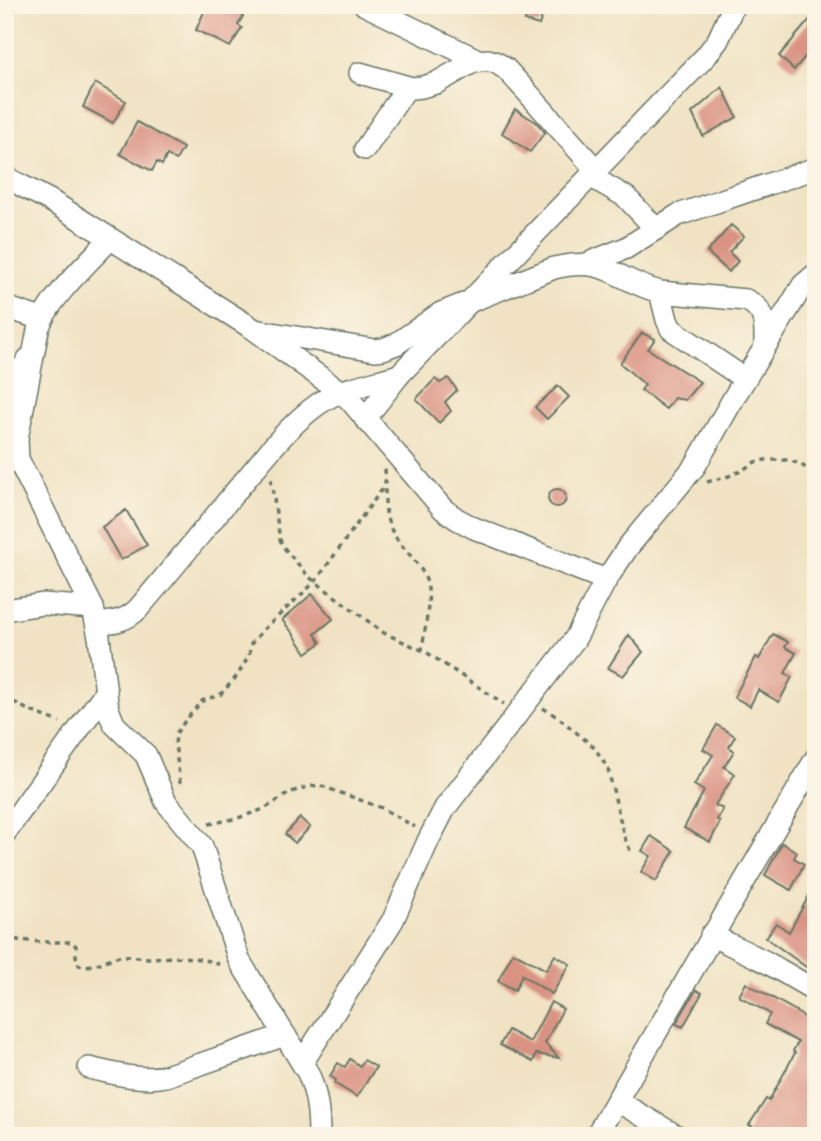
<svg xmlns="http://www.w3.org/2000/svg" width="821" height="1141" font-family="Sriracha,sans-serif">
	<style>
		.building { fill: #da9383 }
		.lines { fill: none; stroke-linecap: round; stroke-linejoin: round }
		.street-casing { stroke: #687766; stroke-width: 24 }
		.path { stroke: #687766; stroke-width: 3.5; stroke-dasharray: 5 5; stroke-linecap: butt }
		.street { stroke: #fff; stroke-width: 21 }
	</style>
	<rect width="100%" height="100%" fill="#fcf5e5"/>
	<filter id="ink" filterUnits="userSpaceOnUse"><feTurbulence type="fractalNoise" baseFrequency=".0143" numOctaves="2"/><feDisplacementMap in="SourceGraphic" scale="14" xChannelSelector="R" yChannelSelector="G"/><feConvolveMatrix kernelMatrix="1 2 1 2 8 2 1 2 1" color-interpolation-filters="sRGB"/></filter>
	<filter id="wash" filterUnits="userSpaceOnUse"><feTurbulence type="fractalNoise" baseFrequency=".00686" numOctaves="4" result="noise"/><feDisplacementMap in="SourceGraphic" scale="28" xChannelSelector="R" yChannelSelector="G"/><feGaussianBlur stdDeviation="1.57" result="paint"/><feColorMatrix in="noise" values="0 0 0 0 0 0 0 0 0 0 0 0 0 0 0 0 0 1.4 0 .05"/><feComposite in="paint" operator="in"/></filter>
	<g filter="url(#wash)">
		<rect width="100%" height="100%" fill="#f0e2c3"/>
		<g id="blocks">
			<g class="building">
				<polygon points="207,5 225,5 243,16 238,25 242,28 230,47 196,30"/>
				<polygon points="528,5 546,5 539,25 525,21"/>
				<polygon points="816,12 816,44 794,70 779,56"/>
				<polygon points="95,83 126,101 113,123 83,107"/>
				<polygon points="722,87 737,117 703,136 692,113"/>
				<polygon points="515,109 536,122 545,132 530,152 502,133"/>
				<polygon points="137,122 183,148 176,160 167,155 162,165 157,162 152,171 120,154"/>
				<polygon points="731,225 744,236 729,252 738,261 729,272 707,252"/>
				<polygon points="642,333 655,339 648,349 700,382 685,400 674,398 666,409 641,390 645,385 620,363"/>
				<polygon points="448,378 457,390 445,402 451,411 439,423 416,399 435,379 440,383"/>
				<polygon points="558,386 569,397 547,419 535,407"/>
				<circle cx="557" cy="498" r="9"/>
				<polygon points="126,510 147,545 121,560 102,527"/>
				<polygon points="312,594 333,619 315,634 321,643 306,653 293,633 282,620"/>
				<polygon points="773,634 788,642 785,647 796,653 785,673 792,677 779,702 758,690 750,706 734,697 756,657 759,659"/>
				<polygon points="629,635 643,652 623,676 608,668"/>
				<polygon points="717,725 735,736 729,747 734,751 724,767 735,774 715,805 723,809 717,820 720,822 710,842 684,828 704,791 694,785 713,755 703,749"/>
				<polygon points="300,818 310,827 295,843 285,834"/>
				<polygon points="651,836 674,851 656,881 641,872 651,856 642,851"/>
				<polygon points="782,843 797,852 794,858 804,864 791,890 765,875"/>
				<polygon points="816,883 816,974 766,938 776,923 789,932"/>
				<polygon points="513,952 546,970 555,955 570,964 552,994 522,975 515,990 498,981"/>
				<polygon points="746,983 796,1011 796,1012 816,1024 816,1130 809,1125 803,1136 747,1136 752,1126 749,1125 766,1099 769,1101 795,1053 793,1051 798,1042 765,1024 770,1014 739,996"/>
				<polygon points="696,990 702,993 683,1027 676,1024"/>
				<polygon points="551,1002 563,1009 545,1043 559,1058 536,1054 533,1062 500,1045 508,1030 530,1042"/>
				<polygon points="350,1059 360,1066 364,1060 376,1067 357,1097 334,1083 336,1080 330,1076 338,1063 345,1067"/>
			</g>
		</g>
	</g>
	<g filter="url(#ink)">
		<use href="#blocks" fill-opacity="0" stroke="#687766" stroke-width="2"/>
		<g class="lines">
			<g class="street-casing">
				<g id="street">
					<polyline points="365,5 480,61"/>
					<polyline points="360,73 412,88 422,87 436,83 473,62 488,60 497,63 506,69 528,93 596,170"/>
					<polyline points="365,149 407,87"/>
					<polyline points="590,176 626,197 656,229"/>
					<polyline points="5,177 51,201 255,330 338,390 349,399 443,509 457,519 474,528 606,580"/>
					<path d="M110 239C88 263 47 300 38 330L17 439 18 459 93 608 99 637 108 709 114 724 146 755 166 802 202 846 239 960 308 1073C317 1094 319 1113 319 1136"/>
					<polyline points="586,264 626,248 678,215 816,168"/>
					<polyline points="660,292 667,320 671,329 745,379"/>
					<polyline points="5,307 41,319"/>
					<path d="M260 331 375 350 383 349 396 344 441 313 554 268C608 255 614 280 660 292L746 300C767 310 765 325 765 346"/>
					<polyline points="5,396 28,359"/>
					<polyline points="365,419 399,375 706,56 718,40 734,5"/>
					<polyline points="5,610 43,604 93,608"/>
					<path d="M97 624C114 622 126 621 138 609 173 568 207 526 241 485 266 456 294 417 328 398 347 387 377 382 399 375"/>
					<polyline points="5,833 106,691"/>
					<polyline points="711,935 766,962 816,991"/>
					<polyline points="302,1063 393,920 428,841 445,808 575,639 606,580 628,547 695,466 736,394 803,285 816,274"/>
					<path d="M89 1068C115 1074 139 1081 166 1076L285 1035"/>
					<polyline points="617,1101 677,1136"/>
					<polyline points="596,1136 816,758"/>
				</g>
			</g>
			<g class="path">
				<path d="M385 469C386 490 382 510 391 529 401 551 425 563 428 589 430 605 424 634 422 650"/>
				<polyline points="271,479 280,540 285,549 309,577 384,633 426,652 504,704"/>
				<polyline points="707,482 729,476 741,471 755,462 765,460 786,460 801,464 816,478"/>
				<polyline points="5,697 28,710 60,722"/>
				<polyline points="543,708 559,718 595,748 608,769 624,836 632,855"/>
				<polyline points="180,783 175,743 177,732 185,721 202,701 221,694 237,676 249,656 251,644 263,630 315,582 385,485"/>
				<polyline points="209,824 238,818 264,809 291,792 304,788 319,785 382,808 415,827"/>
				<path d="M5 939 42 942H72L76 946V956L79 965C95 969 106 958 121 956 130 955 140 958 149 958 178 957 193 955 221 965"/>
			</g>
			<use href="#street" class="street"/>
		</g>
	</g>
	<rect width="821" height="1141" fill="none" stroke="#fcf5e5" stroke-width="28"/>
</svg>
